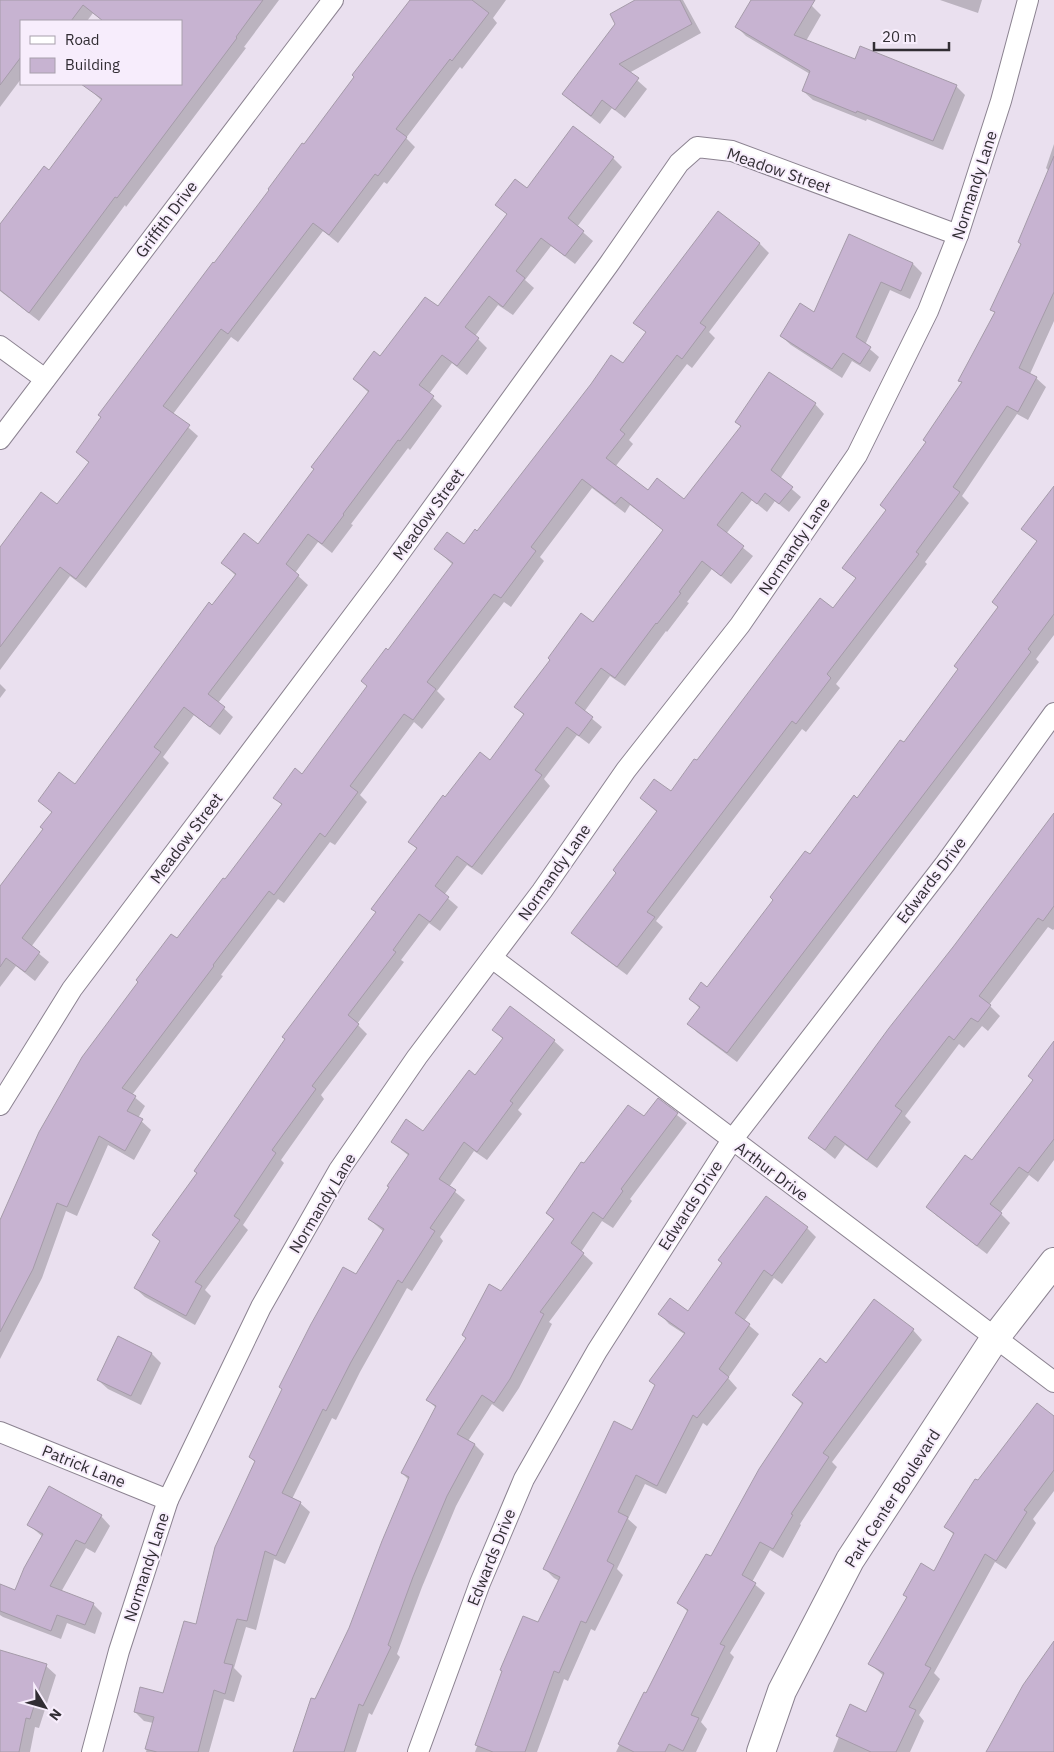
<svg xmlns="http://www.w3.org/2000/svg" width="1054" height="1752" font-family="'IBM Plex Sans',sans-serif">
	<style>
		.shadow { fill: #0003 }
		.building { fill: #c7b3d1; stroke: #a59ba9 }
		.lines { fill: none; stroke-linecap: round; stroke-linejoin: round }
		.street-casing { stroke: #8c8391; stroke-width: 22 }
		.secondary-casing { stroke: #8c8391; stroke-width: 30 }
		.street { stroke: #fff; stroke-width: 20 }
		.secondary { stroke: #fff; stroke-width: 28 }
		.labels { text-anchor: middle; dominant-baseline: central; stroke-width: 4; stroke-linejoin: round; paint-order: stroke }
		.street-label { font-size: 16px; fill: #312d33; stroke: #f7edfc }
	</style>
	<rect width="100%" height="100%" fill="#eae0ef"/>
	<g class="shadow">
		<polygon points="0,0 123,0 107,21 103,21 93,13 87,21 21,21 21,79 0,107"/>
		<polygon points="173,0 279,0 244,47 246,48 126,207 125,205 39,321 0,291 0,227 49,171 102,101 92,91 97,84 181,84 181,21 157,21"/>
		<polygon points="411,0 506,0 493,18 497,23 462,69 460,67 406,138 415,147 387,184 384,182 338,243 323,231 238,342 231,337 173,414 198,436 86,588 70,576 0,670 0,549 57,506 89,463 77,452"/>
		<polygon points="637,0 683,0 701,33 629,73 647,89 625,118 612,108 600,124 573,103 564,94"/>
		<polygon points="753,0 802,0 812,6 821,15 806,41 856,61 956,86 965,95 943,150 867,119 866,121 813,100 803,91 810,74 746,36 737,27"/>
		<polygon points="940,0 982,0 978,13"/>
		<polygon points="1054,144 1054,321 1030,374 1036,378 1046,387 1028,420 1017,414 962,496 969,503 925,562 927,564 836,684 840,688 806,732 802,729 656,921 663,927 627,975 582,942 573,933 617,873 658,813 641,798 671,792 834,610 857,579 844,568 887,511 963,383 960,380 995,313 992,309 1022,244 1049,171 1046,168"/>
		<polygon points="613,158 622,167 577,227 593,241 575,264 551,246 525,280 534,288 513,315 498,305 475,336 487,348 467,375 452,363 429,394 442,406 410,450 408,448 351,524 353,525 332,553 318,542 295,573 308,585 218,703 233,717 220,735 194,715 163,757 169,763 31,947 49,962 35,981 16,966 0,987 0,888 44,829 53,813 39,801 76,786 236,576 223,563 258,545 315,470 369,393 354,379 438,308 508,215 497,205 527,189"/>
		<polygon points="718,212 760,244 769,253 709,332 715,338 692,368 687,364 629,440 633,444 615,467 648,492 684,501 815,404 824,414 780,479 801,497 789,512 775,501 767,512 752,500 726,534 753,556 731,584 712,569 687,602 689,603 667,632 666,631 625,686 610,676 584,712 602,727 589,744 577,735 544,779 550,786 482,875 467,865 444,895 458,907 440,931 429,923 401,960 404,962 357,1024 367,1034 321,1095 324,1099 281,1160 284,1163 243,1225 248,1230 205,1290 211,1296 195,1325 145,1297 135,1288 161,1242 154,1235 198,1174 377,913 417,849 410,842 446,799 491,762 525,716 516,707 593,624 664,531 630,505 625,513 592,488 540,557 544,561 511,607 504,602 437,691 445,699 422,729 414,722 360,795 367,802 335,845 330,842 284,903 278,899 221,975 223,976 132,1095 145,1106 138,1118 151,1130 134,1160 108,1145 77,1216 66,1211 42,1278 0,1359 0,1223 178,940 226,881 282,805 274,797 303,776 368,686 388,651 453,565 436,549 464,546 478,532 623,365 647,333 635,322"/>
		<polygon points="850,236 913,264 922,273 910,299 890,290 865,345 879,357 870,372 852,361 842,378 791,345 781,336 815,314"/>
		<polygon points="1054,511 1054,635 1036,659 1039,662 737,1062 698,1033 689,1024 700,1009 691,999 708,988 810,856 904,744 960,670 999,608 1038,542 1023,529"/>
		<polygon points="0,684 6,690 0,698"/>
		<polygon points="1054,816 1054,929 1053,930 1048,927 989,1005 1000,1016 988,1031 982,1026 964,1048 959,1044 905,1116 911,1122 877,1168 845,1145 835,1159 820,1147 810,1138"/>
		<polygon points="510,1008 554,1041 564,1050 518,1110 522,1114 487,1160 474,1151 449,1187 465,1200 440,1237 443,1241 412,1291 407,1288 360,1372 336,1420 332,1418 292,1499 300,1503 310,1512 285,1564 274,1559 256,1630 246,1627 234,1668 242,1676 234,1702 224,1699 209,1752 146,1752 153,1723 144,1721 135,1712 164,1695 197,1626 256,1463 250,1457 356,1276 384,1232 369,1219 409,1156 392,1142 423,1132 476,1077 504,1040 494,1030"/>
		<polygon points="1054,1043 1054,1160 1038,1182 1029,1175 1000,1213 1010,1223 987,1254 937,1216 928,1207 972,1162 1034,1080"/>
		<polygon points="658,1100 687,1123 630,1199 632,1201 613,1228 602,1221 581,1252 593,1263 549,1322 552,1324 519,1388 503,1412 492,1404 468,1441 475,1445 484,1454 456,1506 422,1587 397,1654 400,1657 372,1715 369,1713 356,1752 295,1752 316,1701 350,1629 409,1480 402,1473 436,1408 428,1400 467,1339 463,1335 502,1292 554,1220 547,1213 584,1165 644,1118"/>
		<polygon points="807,1228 816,1237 782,1284 774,1278 744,1321 759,1334 728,1378 737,1388 707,1426 703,1423 666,1494 645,1484 628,1519 637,1527 617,1569 623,1575 595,1631 591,1629 568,1681 564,1679 537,1752 475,1752 504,1672 538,1624 559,1581 554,1578 545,1569 633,1432 686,1335 669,1324 660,1314 689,1313"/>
		<polygon points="874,1301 913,1330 922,1340 832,1462 837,1467 800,1524 801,1525 783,1558 770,1550 752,1582 765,1593 730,1653 734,1657 701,1722 707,1729 696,1752 616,1752 644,1694 647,1695 688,1612 679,1603 711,1558 803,1405 793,1395 826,1365"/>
		<polygon points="119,1338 152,1354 161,1363 141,1405 108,1389 98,1380"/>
		<polygon points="1054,1417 1054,1491 1033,1519 1036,1523 1006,1569 995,1562 934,1673 940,1679 919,1715 924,1721 910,1752 833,1752 839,1737 867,1713 884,1676 870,1664 908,1598 905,1595 935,1572 954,1535 946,1527 979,1482"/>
		<polygon points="101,1516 110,1526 95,1553 86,1548 61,1592 93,1604 102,1613 95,1634 67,1623 61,1639 3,1617 0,1615 0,1590 16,1591 43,1537 29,1525"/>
		<polygon points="0,1651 46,1666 56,1675 39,1728 35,1727 30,1752 0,1752"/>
	</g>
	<g class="building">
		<polygon points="0,0 263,0 236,37 237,38 117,198 115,197 29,313 0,290 0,224 44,166 49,170 102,99 81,84 181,84 181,21 103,21 83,5 71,21 21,21 21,57 0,85"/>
		<polygon points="410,0 472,0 489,13 452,61 450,59 396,129 407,137 378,176 375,174 329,235 313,223 228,334 221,329 163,406 190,425 76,579 60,567 0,647 0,547 41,492 57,504 89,462 76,452 101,417 98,415 213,262 214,263 269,190 268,189 302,143 304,144 354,77 352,75"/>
		<polygon points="635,0 680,0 692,24 619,64 639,78 615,110 602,100 591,116 562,94 615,24 610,14"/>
		<polygon points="751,0 815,0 794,35 855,59 860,46 957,85 933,141 857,111 856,113 802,91 810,71 735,27"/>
		<polygon points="573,126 614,157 568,218 584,231 565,256 541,238 516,271 525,278 503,307 489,296 465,327 479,338 457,366 442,355 419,385 434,396 400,441 398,440 343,514 344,515 322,544 308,534 286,564 299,575 208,694 225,707 210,727 184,707 154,747 161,752 22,938 40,952 25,972 6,958 0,967 0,886 43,829 40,827 52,812 38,801 59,772 75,784 209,602 212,605 236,574 221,563 244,533 258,544 314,469 311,467 369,391 353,379 374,351 380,356 425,297 438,306 507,214 495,205 515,179 527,188"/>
		<polygon points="1054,156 1054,292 1019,368 1037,377 1018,412 1007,406 953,487 960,492 916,552 919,554 827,674 831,678 796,724 792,721 647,912 655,917 617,967 571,933 616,873 613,870 657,811 640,798 654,779 671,791 694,759 697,760 820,598 833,608 856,578 842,568 886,510 880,505 926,442 923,440 962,382 958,381 995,312 990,310 1021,244 1018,242"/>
		<polygon points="718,211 760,243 700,323 706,327 682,359 677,355 620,430 625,434 606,458 648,490 657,478 684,499 741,426 735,422 769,372 816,403 771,470 793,487 779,504 765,493 757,504 742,492 717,525 744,546 721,576 702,561 679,592 681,593 657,624 656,623 615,678 601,668 575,703 593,717 579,736 567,727 535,770 542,775 472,867 457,856 435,886 449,897 430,922 419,914 393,950 396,952 348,1015 359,1024 312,1086 316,1089 272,1150 276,1153 234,1216 240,1220 195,1282 202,1286 186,1316 134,1288 160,1241 152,1235 197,1173 194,1171 285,1039 282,1037 376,912 371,909 417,848 408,842 443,795 445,797 480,752 490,760 524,714 514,707 550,660 548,658 581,613 593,622 663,530 621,497 615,504 582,479 531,547 536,551 501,598 494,594 427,682 436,689 413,720 404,714 350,786 358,792 325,837 320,833 274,895 269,891 213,965 214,966 122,1088 136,1096 127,1111 143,1119 125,1151 99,1136 67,1207 57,1203 33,1269 0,1332 0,1220 39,1132 82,1057 138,982 136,980 171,934 177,938 223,878 225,879 282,804 273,798 295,768 302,774 367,686 361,681 386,648 388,650 453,563 434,549 447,532 464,544 475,529 477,531 591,384 611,355 623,363 646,332 633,323"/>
		<polygon points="849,234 913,263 901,291 881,282 856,337 871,347 860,364 843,353 832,369 780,336 800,303 814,312"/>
		<polygon points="1054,486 1054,614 1028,649 1031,652 988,710 727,1053 687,1024 700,1007 689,999 701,982 707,987 773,900 770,897 805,851 810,854 854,795 857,798 900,740 904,742 958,669 954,666 998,607 992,602 1037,541 1021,529"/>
		<polygon points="1054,813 1054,906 1043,921 1038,918 979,996 991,1005 978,1022 971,1018 954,1040 949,1036 895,1106 902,1111 867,1160 835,1136 825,1150 808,1138 889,1028 953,947"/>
		<polygon points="510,1006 555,1040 510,1101 513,1103 477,1152 464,1142 439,1179 456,1190 430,1228 435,1231 402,1283 398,1280 351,1362 326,1411 323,1409 282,1493 301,1502 276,1556 265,1551 247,1621 237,1619 224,1663 233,1665 225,1694 214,1690 198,1752 157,1752 145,1749 154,1717 134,1712 140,1687 163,1693 184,1621 196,1624 215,1547 255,1461 249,1457 282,1389 279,1387 311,1324 343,1267 356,1274 384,1229 368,1219 389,1187 387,1186 409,1154 391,1142 406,1119 423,1131 469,1070 475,1075 503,1038 492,1030"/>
		<polygon points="1054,1041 1054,1139 1028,1173 1019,1167 990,1204 1002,1213 977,1246 926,1207 965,1155 972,1160 1033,1080 1028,1076"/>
		<polygon points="658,1098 678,1113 621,1189 623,1191 603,1219 593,1212 571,1243 584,1253 540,1312 544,1314 510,1379 494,1403 482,1395 457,1434 475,1444 447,1496 413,1577 388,1645 391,1647 363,1706 359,1704 344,1752 293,1752 311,1698 315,1699 349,1628 382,1541 409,1477 401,1473 436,1406 426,1400 466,1338 462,1335 489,1284 501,1291 554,1219 546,1213 581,1162 584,1163 628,1105 644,1116"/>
		<polygon points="766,1196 808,1227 772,1276 764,1270 735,1313 750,1324 719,1369 729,1377 697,1418 693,1415 657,1486 636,1475 618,1512 628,1517 607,1561 614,1565 586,1623 581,1621 559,1673 554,1671 525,1752 493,1752 475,1745 502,1671 500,1670 523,1616 538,1622 560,1577 543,1569 614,1421 632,1430 655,1385 649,1381 685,1333 658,1314 670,1298 688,1311 722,1263 718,1260"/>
		<polygon points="874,1299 914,1329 823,1453 829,1457 791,1514 793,1515 773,1549 760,1542 742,1575 756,1583 720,1644 725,1646 691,1715 699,1718 683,1751 669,1744 665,1752 634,1752 618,1744 644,1692 646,1693 688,1610 677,1603 706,1554 711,1556 759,1469 803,1403 792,1395 820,1358 826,1363"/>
		<polygon points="118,1336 152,1353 131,1396 97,1380"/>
		<polygon points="1037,1403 1054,1416 1054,1470 1024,1510 1027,1512 996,1561 985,1554 925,1665 931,1668 909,1707 916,1710 896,1752 871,1752 836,1736 850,1704 866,1712 884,1673 868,1664 907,1597 903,1595 921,1563 934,1571 954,1533 944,1527 975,1479 978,1480"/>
		<polygon points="49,1486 102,1515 85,1544 76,1540 50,1586 94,1603 85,1625 57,1615 51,1631 0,1611 0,1584 15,1590 24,1568 43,1534 27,1525"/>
		<polygon points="1054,1641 1054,1752 986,1752 1023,1685"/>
		<polygon points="0,1650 47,1664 30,1719 26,1718 19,1752 0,1752"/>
	</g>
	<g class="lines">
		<g class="street-casing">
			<g id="street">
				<polyline points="0,346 45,379"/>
				<polyline points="0,439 333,0"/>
				<polyline points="492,958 1054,1382"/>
				<polyline points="0,1105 72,989 386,572 609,264 679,163 697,147 732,151 958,235"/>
				<polyline points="0,1432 168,1500"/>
				<polyline points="92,1752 119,1651 168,1500 261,1307 339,1170 417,1057 542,891 626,770 740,625 857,455 928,311 958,235 1001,101 1028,0"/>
				<polyline points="418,1752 480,1583 524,1479 597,1351 732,1140 945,864 1054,713"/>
			</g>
		</g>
		<g class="secondary-casing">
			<polyline id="secondary" points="761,1752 782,1691 850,1560 995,1338 1054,1262"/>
		</g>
		<use href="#street" class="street"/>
		<use href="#secondary" class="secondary"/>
	</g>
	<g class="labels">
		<g class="street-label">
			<text transform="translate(779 170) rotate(19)">Meadow Street</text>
			<text transform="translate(974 185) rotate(-72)">Normandy Lane</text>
			<text transform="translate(166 219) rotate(-53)">Griffith Drive</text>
			<text transform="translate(428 514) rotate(-54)">Meadow Street</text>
			<text transform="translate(794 546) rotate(-56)">Normandy Lane</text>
			<text transform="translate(186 838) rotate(-53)">Meadow Street</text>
			<text transform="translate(554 872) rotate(-55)">Normandy Lane</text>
			<text transform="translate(931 880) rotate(-53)">Edwards Drive</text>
			<text transform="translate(772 1171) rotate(37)">Arthur Drive</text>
			<text transform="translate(322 1203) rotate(-59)">Normandy Lane</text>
			<text transform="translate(690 1205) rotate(-57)">Edwards Drive</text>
			<text transform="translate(84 1466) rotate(22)">Patrick Lane</text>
			<text transform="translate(892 1498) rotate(-57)">Park Center Boulevard</text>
			<text transform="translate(491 1557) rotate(-68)">Edwards Drive</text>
			<text transform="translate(146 1567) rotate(-72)">Normandy Lane</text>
		</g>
	</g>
	<rect x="20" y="20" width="162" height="65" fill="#f7edfc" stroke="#a8a0ac"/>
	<rect x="30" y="36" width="25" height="8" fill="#ffffff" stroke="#a8a0ac"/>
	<text x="65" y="45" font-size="15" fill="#312d33">Road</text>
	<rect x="30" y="58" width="25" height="15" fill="#c7b3d1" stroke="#a8a0ac"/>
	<text x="65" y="70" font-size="15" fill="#312d33">Building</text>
	<g transform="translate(45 1707) rotate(127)" stroke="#f7edfc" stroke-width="4" paint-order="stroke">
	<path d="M0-4L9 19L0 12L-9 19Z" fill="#312d33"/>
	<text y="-8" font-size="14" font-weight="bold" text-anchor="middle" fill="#312d33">N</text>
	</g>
	<path d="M874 42v8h75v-8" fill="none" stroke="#312d33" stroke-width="2.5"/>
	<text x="882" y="42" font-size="15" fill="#312d33" stroke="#f7edfc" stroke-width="4" paint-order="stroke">20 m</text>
</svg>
